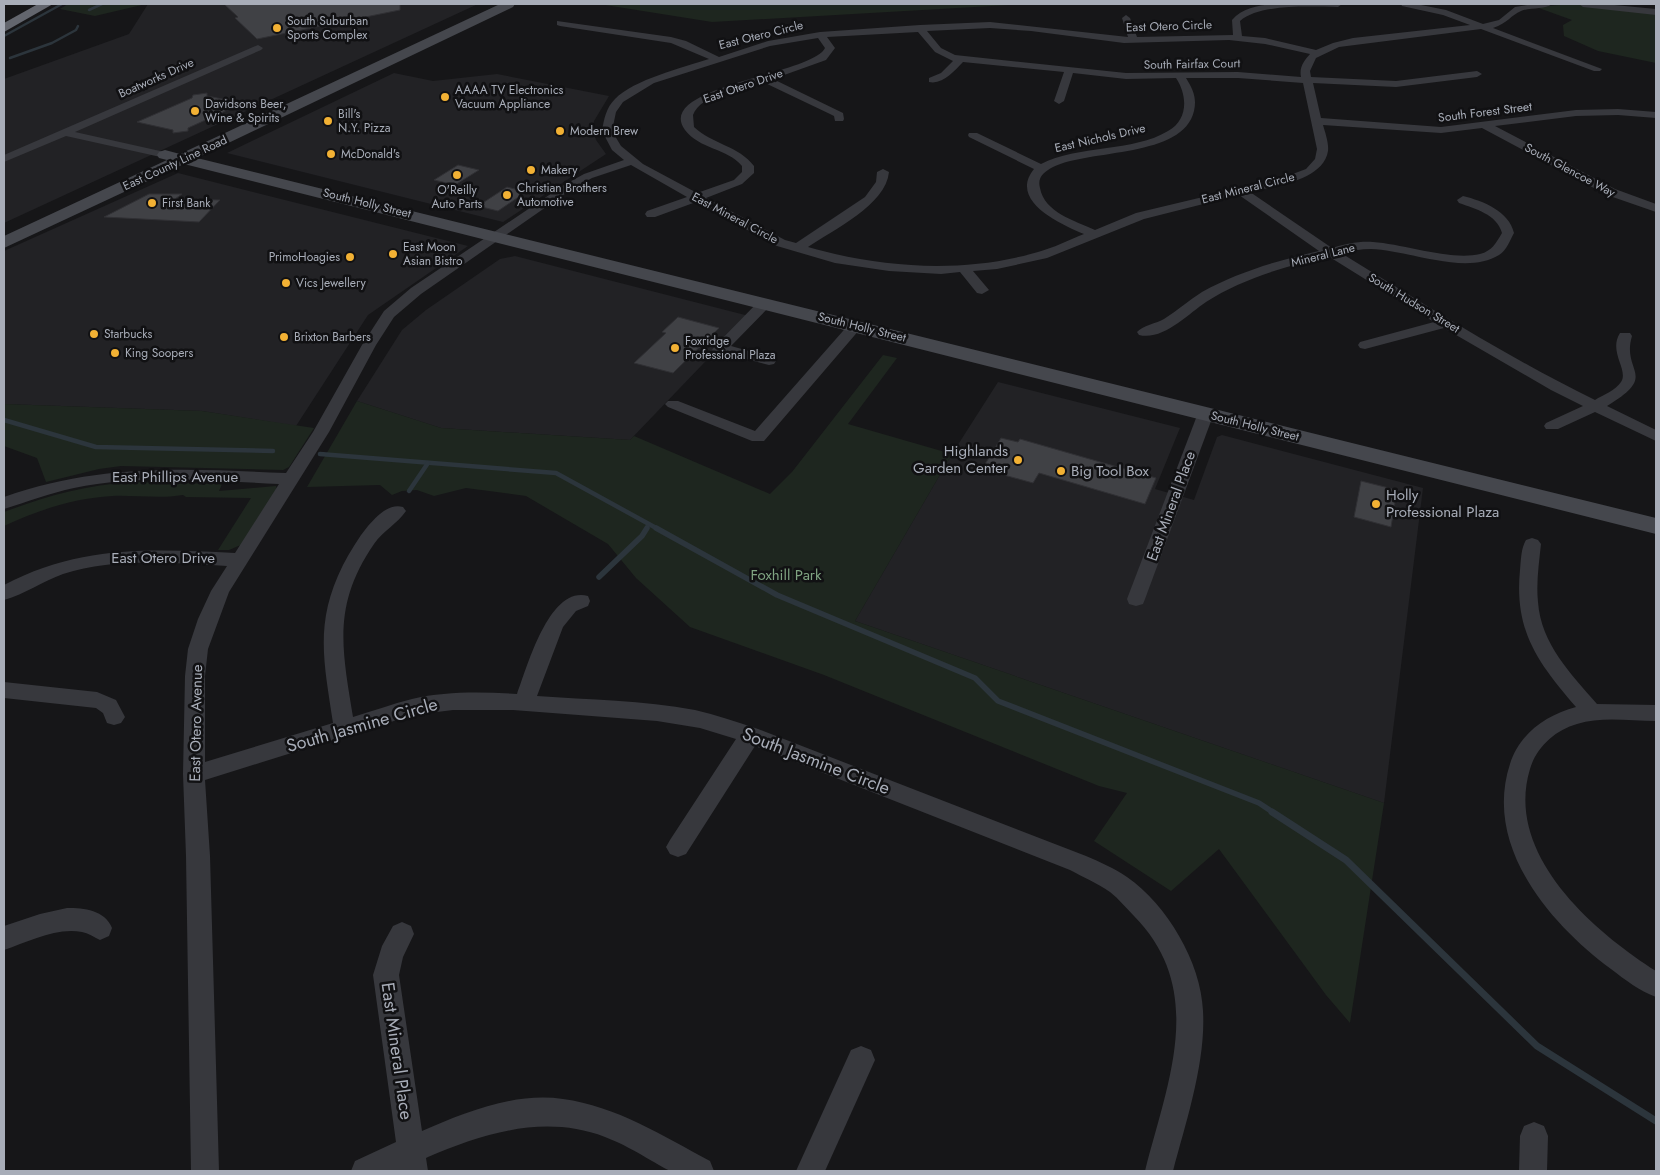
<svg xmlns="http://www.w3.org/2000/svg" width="1660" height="1175" font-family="Jost,sans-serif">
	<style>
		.built { fill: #222225 }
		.green { fill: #1e261f }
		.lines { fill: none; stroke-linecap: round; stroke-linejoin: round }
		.stream-far3 { stroke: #2c353c; stroke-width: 2.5 }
		.stream-far2 { stroke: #2c353c; stroke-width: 4.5 }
		.stream-far1 { stroke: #2c353c; stroke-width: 5.5 }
		.stream { stroke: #2c353c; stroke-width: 7 }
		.building { fill: #404145; stroke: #303034 }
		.street { fill: #37383d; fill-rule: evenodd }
		.secondary { fill: #45474d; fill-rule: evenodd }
		.highway { fill: #63666e; fill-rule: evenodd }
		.poi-dot { fill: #f2b134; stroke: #111113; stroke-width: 2 }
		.labels { text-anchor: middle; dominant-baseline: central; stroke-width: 5; stroke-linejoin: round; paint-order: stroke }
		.far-poi-label { font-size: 12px; fill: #a8adb8; stroke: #111113; text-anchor: start }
		.far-street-label { font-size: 12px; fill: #a8adb8; stroke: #111113 }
		.poi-label { font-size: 15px; fill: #a8adb8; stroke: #111113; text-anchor: start }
		.street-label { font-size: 15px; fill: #a8adb8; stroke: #111113 }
		.park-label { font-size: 15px; fill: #7fa381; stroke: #111113 }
		.near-street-label { font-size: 18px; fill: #a8adb8; stroke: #111113 }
	</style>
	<rect width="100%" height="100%" fill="#161618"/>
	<g class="built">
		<polygon points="148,4 478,4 4,223 4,79 129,34"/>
		<polygon points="394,73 433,81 497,74 609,96 594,121 593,131 596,140 606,154 503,222 227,153"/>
		<polygon points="178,173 468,246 368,315 296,426 202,411 4,404 4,251"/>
		<polygon points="515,256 749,316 630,440 441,428 357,401 402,330 426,310 500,259"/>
		<polygon points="998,382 1180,428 1155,489 1194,500 1217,437 1222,435 1423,488 1384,803 855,621 952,454"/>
	</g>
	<g class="green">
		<polygon points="68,4 146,4 95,16 60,9"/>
		<polygon points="599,4 1029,4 712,22"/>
		<polygon points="1560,5 1588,5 1656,14 1656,63 1598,51 1564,36 1563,25 1572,20 1536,7"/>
		<polygon points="883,355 897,358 848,424 952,454 855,621 1384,803 1350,1023 1326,995 1219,849 1171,891 1094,841 1127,793 1099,786 824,675 690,627 636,578 608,544 526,496 466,488 434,496 417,490 402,491 392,495 380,485 307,487 357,401 441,428 630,440 634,436 770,494 792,472"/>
		<polygon points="4,404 202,411 314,428 289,467 283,470 121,466 99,469 46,482 37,458 4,446"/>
		<path d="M132 482 222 484 219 491 276 486 277 490 243 544 229 550H218L251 498 186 497 183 495C160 499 135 495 112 496 75 498 38 510 4 526V512C46 496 86 485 132 482Z"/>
	</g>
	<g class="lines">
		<g class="stream-far3">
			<polyline points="89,10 102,4"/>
			<polyline points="4,36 62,4"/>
			<polyline points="10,58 52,43 76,30 78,26"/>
		</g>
		<g class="stream-far2">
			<polyline points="4,420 96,447 273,451"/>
			<polyline points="320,454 556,473 658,529"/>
			<polyline points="409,491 428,463"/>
		</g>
		<g class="stream-far1">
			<polyline points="656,528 777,595 975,678 998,701 1259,803 1274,813"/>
			<polyline points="599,577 642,536 647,528"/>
		</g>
		<polyline class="stream" points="1272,812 1346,860 1537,1046 1656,1121"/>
	</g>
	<g class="building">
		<polygon points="224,4 400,4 400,10 257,39 235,18 238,17"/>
		<polygon points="207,93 207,96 243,103 188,128 188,131 173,133 173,130 137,122 192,98 193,95"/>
		<polygon points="458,165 479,170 455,185 434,180"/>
		<polygon points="507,187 526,192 498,211 478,206"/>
		<polygon points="149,194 182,194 175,199 220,200 199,222 104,217"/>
		<polygon points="678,317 719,328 673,373 634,363 666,333 662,332"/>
		<polygon points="1001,438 1018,442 1020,439 1156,478 1145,504 1039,473 1033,483 982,469"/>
		<polygon points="1361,481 1397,490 1391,527 1354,517"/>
	</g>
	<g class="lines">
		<g class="street">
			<path d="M1277 4H1342L1338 7C1311 7 1261 3 1240 21L1242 36 1265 38 1316 50 1333 43 1353 38 1470 25 1443 15 1402 6 1401 4H1416L1446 10 1483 24 1499 20 1515 7 1534 4H1552C1545 10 1531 7 1521 11 1511 15 1508 23 1493 28L1602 69 1600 71H1594L1481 29 1339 47 1316 58 1310 71 1311 77 1396 81 1477 71 1482 74 1477 77 1396 87 1313 83 1321 118 1441 127 1576 110 1618 109 1656 112V118L1618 115 1576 116 1495 126 1615 189 1656 204V212L1607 195 1482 128 1441 133 1323 125C1325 132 1329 143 1328 151 1323 181 1274 186 1250 192L1332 248C1345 244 1359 241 1373 242 1404 244 1451 261 1480 254 1492 251 1496 243 1502 233 1497 214 1475 209 1459 203L1457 200 1463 196C1483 201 1509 211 1514 233 1510 240 1507 250 1499 255 1465 276 1409 250 1371 249 1361 249 1351 251 1341 253 1424 304 1507 357 1595 400 1603 395 1616 390 1621 382 1629 370 1608 352 1620 333H1630L1632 336C1621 373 1660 374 1607 406L1656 430V441L1595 412 1558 429H1546L1544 426 1546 423 1583 406 1551 390 1444 328 1365 349 1360 348 1358 345 1360 342 1434 322 1328 256C1287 266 1241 279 1206 302 1188 314 1163 341 1139 335L1137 332C1142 326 1157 323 1164 319 1177 311 1189 300 1202 292 1238 272 1279 260 1319 251L1239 195 1144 219 1047 258 997 269 973 271 989 290 982 294 977 293 960 272 941 274 889 271 835 263 777 246 696 202 655 217H647L645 214 647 211 687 197 631 165 592 178 572 189 421 294 394 317 376 345 329 432 229 592 208 649 205 676V762L333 723C324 662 314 623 343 565 350 552 358 538 368 526 377 516 389 503 403 507L406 511C398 523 383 531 374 544 332 605 342 649 353 717 373 711 392 704 412 699 446 691 483 692 517 694 527 668 549 585 588 596L590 601 588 606 576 611 563 627 537 696C589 700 643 700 695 710 716 715 737 722 758 729L1086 856C1100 862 1114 868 1127 877 1167 905 1201 962 1203 1011 1206 1062 1186 1122 1173 1171H1145C1167 1083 1208 991 1134 916 1126 908 1119 899 1110 892 1097 883 1083 877 1070 870L755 746 686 854 678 857 670 854 666 847 670 840 736 739 700 728 657 721 513 710H453L413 715 205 780 210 856 219 1171H191L186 856 183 774 185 676 188 649 198 619 211 591 227 566C173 563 115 557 63 574 43 581 25 594 4 600V585C81 545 150 549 235 553L279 484C211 481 141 474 74 488 50 493 27 502 4 509V497C102 463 185 469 286 473L313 432 362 345 384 311 411 288 564 185 584 174 624 160 612 150 602 131C604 119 606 108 615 99 633 80 684 67 709 59L671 43 560 26 557 25V21L671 37 686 41 719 57 768 41 820 32 920 25 990 22 1128 37 1122 18 1126 15 1130 18 1137 37 1233 35 1232 20C1243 7 1261 5 1277 4ZM990 28 1031 31 1124 43 1229 40 1265 44 1310 54C1304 61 1299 67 1301 77L1238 72 1126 73 955 55 941 48 927 31ZM918 32 935 52 953 61 941 73 929 78V82C943 85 954 71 963 62L1064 72 1054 101 1059 104 1064 101 1073 73 1126 79 1176 78C1188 96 1188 120 1168 131 1134 152 1077 145 1041 164L977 133H969L968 135 969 137 1034 169C1008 201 1061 224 1084 234 1069 240 1053 248 1038 252 963 274 881 268 808 247 833 230 886 205 889 172L883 169 877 172 876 182 865 197 796 243 785 240 706 198 742 184 754 173V166C739 146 712 144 694 127L693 115C701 94 743 87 763 82L830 114 834 116 835 121H843L844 119 843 113 773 79 826 60 835 48 827 37ZM818 38 825 48C812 75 653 86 685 130 699 149 727 148 742 166V172L734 180 697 193 643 164 621 146 612 131 616 112 623 102 654 83 770 46ZM1186 78H1238L1303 83 1317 149 1315 159 1306 169 1282 178 1136 213 1095 230C1075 221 1044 212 1040 188 1037 177 1044 172 1053 167 1090 149 1183 158 1194 111 1197 98 1193 89 1186 78Z"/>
			<polygon points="1579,4 1604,4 1656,9 1656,15 1583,7"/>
			<polygon points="258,45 263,48 261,50 75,132 169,153 171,155 169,157 165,158 66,136 4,162 4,155"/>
			<polygon points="765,299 772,303 770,306 731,346 774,358 776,361 774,364 769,365 724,353 714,353 712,350 714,347 760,300"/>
			<polygon points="855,322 860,323 862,326 860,329 764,441 752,441 668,407 665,404 668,401 678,401 755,431 850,323"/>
			<polygon points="1206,408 1212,410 1214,413 1145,599 1143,604 1136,606 1129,604 1127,599 1198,413 1200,410"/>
			<path d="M1532 538 1538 540 1541 544C1539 563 1536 583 1538 602 1541 644 1571 674 1597 704L1656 705V721C1630 721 1602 716 1577 724 1555 730 1536 748 1530 769 1504 854 1593 931 1656 971V997C1640 991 1625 980 1611 969 1550 924 1483 846 1510 764 1519 734 1546 715 1576 707 1538 663 1514 631 1520 570 1521 560 1521 548 1526 540Z"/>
			<polygon points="4,682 97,692 116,700 125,717 121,723 114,725 107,723 103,713 96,708 4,698"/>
			<path d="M67 908C84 908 105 910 112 928L109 936 100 940C94 937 88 933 82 932 56 927 28 942 4 950V926L40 914Z"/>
			<path d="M402 922 411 926 414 934 403 957 399 975 422 1131C466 1112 515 1092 563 1099 616 1106 663 1136 710 1161L714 1171C701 1171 686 1173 672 1171 666 1170 658 1164 652 1161 637 1152 621 1143 605 1137 545 1114 484 1133 428 1157L426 1158 428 1171H351L355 1161 396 1142 373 975 382 946 393 926Z"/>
			<polygon points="861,1046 871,1050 875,1060 825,1171 796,1171 851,1050"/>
			<polygon points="1534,1122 1544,1126 1548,1136 1547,1171 1519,1171 1520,1136 1524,1126"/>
		</g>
		<polygon class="secondary" points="500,4 515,4 513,7 197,158 1656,518 1656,534 184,164 4,248 4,236 167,160 159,158 157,155 159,152 165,150 180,154"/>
		<polygon class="highway" points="38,4 53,4 4,32 4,23"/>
	</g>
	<g class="poi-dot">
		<circle cx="277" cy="28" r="5"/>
		<circle cx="445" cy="97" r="5"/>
		<circle cx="195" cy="111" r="5"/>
		<circle cx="328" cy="121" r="5"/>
		<circle cx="560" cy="131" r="5"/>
		<circle cx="331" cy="154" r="5"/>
		<circle cx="531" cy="170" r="5"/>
		<circle cx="457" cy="175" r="5"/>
		<circle cx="507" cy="195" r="5"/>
		<circle cx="152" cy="203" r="5"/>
		<circle cx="393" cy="254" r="5"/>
		<circle cx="350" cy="257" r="5"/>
		<circle cx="286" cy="283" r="5"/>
		<circle cx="94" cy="334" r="5"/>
		<circle cx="284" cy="337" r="5"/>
		<circle cx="675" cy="348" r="5"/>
		<circle cx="115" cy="353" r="5"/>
		<circle cx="1018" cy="460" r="5"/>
		<circle cx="1061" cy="471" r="5"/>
		<circle cx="1376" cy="504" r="5"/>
	</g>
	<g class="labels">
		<g class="far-poi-label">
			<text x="287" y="21">South Suburban<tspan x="287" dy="14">Sports Complex</tspan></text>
			<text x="455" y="90">AAAA TV Electronics<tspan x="455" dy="14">Vacuum Appliance</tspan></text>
			<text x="205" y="104">Davidsons Beer,<tspan x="205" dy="14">Wine &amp; Spirits</tspan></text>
			<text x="338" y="114">Bill's<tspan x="338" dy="14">N.Y. Pizza</tspan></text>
			<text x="570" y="131">Modern Brew</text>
			<text x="341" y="154">McDonald's</text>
			<text x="541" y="170">Makery</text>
			<text x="517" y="188">Christian Brothers<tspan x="517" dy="14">Automotive</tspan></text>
			<text x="457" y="190" text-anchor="middle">O'Reilly<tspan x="457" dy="14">Auto Parts</tspan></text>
			<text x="162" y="203">First Bank</text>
			<text x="403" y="247">East Moon<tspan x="403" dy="14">Asian Bistro</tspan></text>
			<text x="340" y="257" text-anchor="end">PrimoHoagies</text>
			<text x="296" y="283">Vics Jewellery</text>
			<text x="104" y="334">Starbucks</text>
			<text x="294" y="337">Brixton Barbers</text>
			<text x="685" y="341">Foxridge<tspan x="685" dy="14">Professional Plaza</tspan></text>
			<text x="125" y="353">King Soopers</text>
		</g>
		<g class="far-street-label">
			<text transform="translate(1169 26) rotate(-2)">East Otero Circle</text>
			<text transform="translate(761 35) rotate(-14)">East Otero Circle</text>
			<text transform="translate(1192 64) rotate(-1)">South Fairfax Court</text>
			<text transform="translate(156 78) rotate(-24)">Boatworks Drive</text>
			<text transform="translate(743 86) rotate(-19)">East Otero Drive</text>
			<text transform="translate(1485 112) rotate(-7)">South Forest Street</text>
			<text transform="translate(1100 138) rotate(-13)">East Nichols Drive</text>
			<text transform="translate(175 163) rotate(-25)">East County Line Road</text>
			<text transform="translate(1570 170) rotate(28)">South Glencoe Way</text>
			<text transform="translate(1248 188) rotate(-14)">East Mineral Circle</text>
			<text transform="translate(367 203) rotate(14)">South Holly Street</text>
			<text transform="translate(735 218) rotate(28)">East Mineral Circle</text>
			<text transform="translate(1323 255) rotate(-14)">Mineral Lane</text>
			<text transform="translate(1414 303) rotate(31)">South Hudson Street</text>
			<text transform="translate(862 327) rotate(14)">South Holly Street</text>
			<text transform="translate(1255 426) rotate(14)">South Holly Street</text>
		</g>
		<g class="poi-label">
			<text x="1008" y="451" text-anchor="end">Highlands<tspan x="1008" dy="17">Garden Center</tspan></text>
			<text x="1071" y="471">Big Tool Box</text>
			<text x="1386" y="495">Holly<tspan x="1386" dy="17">Professional Plaza</tspan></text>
		</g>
		<g class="street-label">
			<text x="175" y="477">East Phillips Avenue</text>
			<text transform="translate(1171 506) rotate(-70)">East Mineral Place</text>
			<text x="163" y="558">East Otero Drive</text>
			<text transform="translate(196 723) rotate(-89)">East Otero Avenue</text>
		</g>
		<g class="park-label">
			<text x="786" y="575">Foxhill Park</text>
		</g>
		<g class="near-street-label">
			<text transform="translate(362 725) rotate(-16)">South Jasmine Circle</text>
			<text transform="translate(816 761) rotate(21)">South Jasmine Circle</text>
			<text transform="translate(397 1051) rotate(82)">East Mineral Place</text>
		</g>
	</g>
	<rect width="1660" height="1175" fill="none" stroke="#a8adb8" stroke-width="10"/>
</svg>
